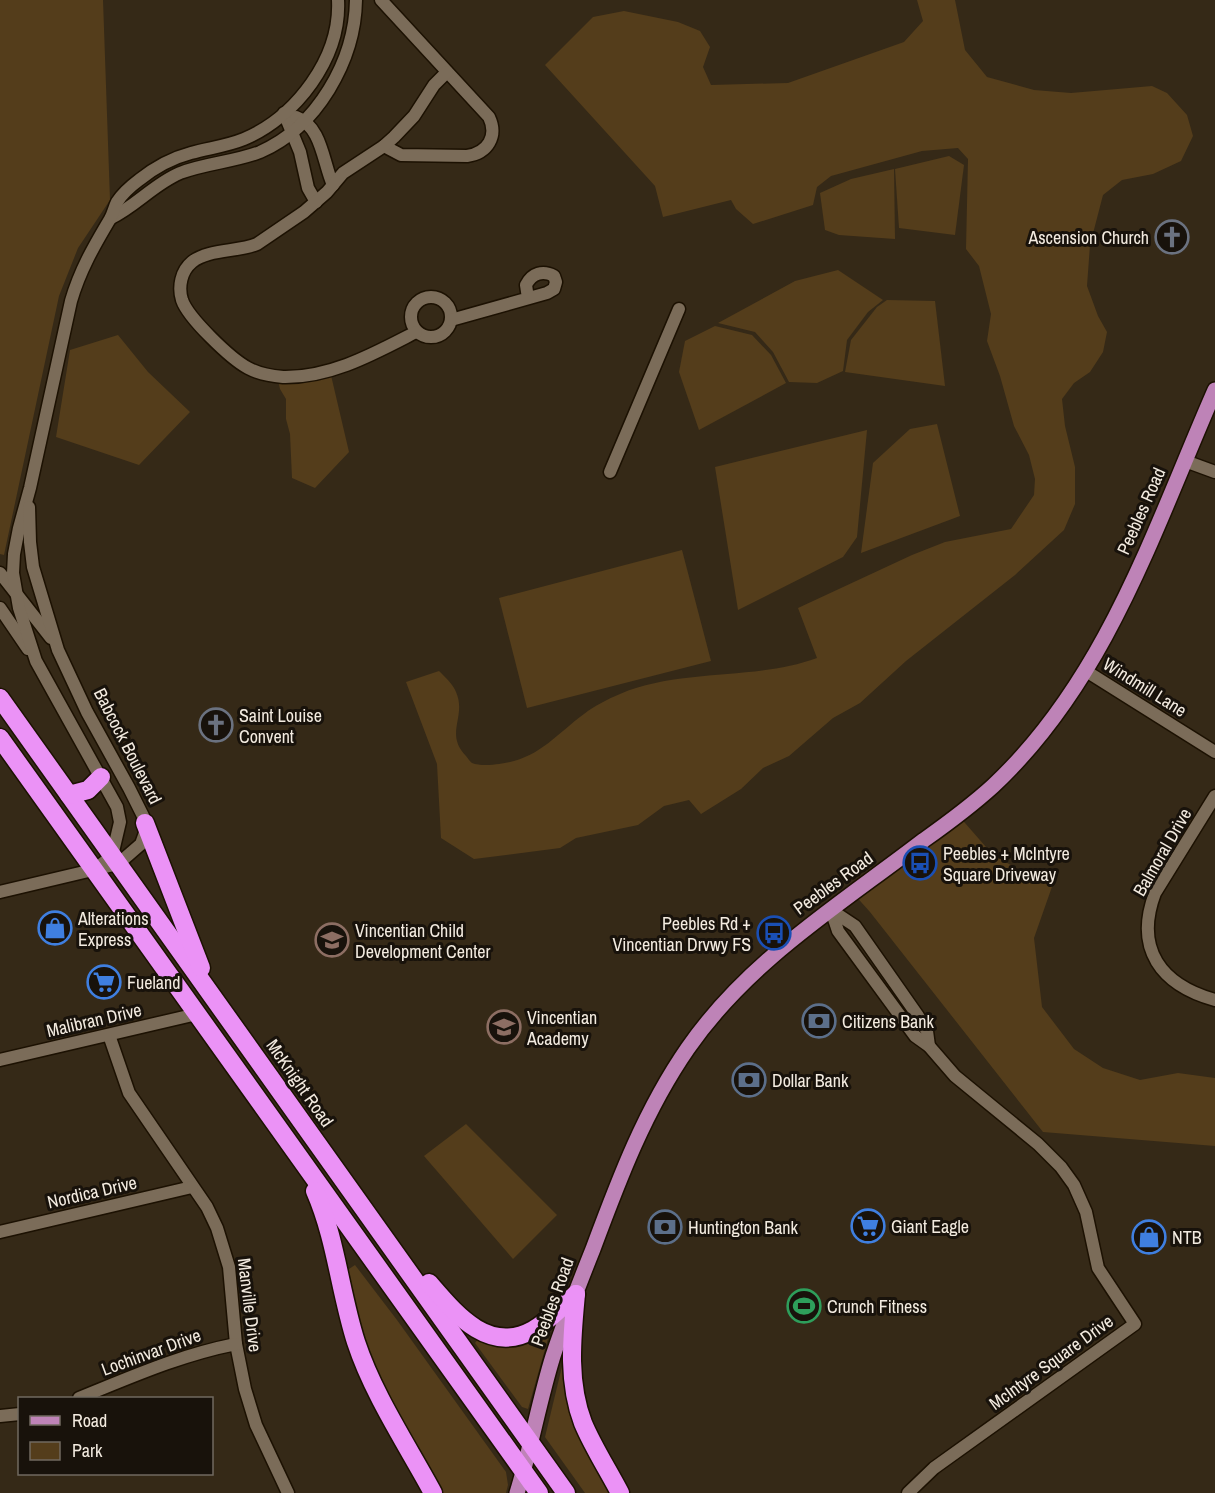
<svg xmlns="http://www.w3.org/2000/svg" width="1215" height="1493" font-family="'Archivo Narrow',sans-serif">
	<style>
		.green { fill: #543d1b }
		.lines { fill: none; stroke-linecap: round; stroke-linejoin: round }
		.minor-casing { stroke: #1c1102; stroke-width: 15 }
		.major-casing { stroke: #1c1102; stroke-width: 18 }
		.highway-casing { stroke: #1c1102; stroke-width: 21 }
		.minor { stroke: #7b6c59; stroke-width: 12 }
		.major { stroke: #be83b7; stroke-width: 15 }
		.highway { stroke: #eb92f6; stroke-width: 18 }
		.labels { text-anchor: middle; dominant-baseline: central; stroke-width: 6; stroke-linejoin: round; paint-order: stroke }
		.poi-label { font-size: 18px; fill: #f3ebe0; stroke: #18120b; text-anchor: start }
		.street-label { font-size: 18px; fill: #f3ebe0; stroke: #18120b }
	</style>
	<rect width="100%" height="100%" fill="#352917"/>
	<g class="green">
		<polygon points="0,0 103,0 110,200 78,248 59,296 4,555 0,554"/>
		<path d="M917 0H955L965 50 987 77 1034 90 1071 93 1152 86 1167 93 1187 115 1193 136 1181 161 1153 174 1122 180 1103 195 1090 245 1087 286 1098 316 1107 332 1103 352 1090 372 1074 383 1062 399 1065 426 1075 467V504L1064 530 1015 575 906 661 860 703 833 718 789 756 763 768 741 789 701 814 689 800 664 806 638 825 576 838 560 848 474 859 441 838 437 764 406 682 439 671C445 677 453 684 456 692 467 717 444 733 466 756 468 758 469 761 472 763 479 766 492 765 499 764 539 759 554 736 584 714 594 706 608 699 620 694 681 668 755 681 817 658L798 608 912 555 945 542 1011 529 1034 495 1035 479 1029 455 1014 426 1000 376 987 341 991 314 979 266 966 249 968 159 958 148 922 151 831 176 817 187 813 205 753 224 736 209 731 200 663 217 655 186 545 65 593 17 624 11 678 22 700 31 710 47 703 67 711 85 788 83 904 42 923 21Z"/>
		<polygon points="949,156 964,165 955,235 899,228 895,169"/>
		<polygon points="894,169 895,239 839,235 825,230 820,193 851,179"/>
		<polygon points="838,270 883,300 868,312 847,340 843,371 817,383 789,382 773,352 755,332 718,323 795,281"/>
		<polygon points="887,300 935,301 945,386 845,372 851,340 877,307"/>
		<polygon points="715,326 752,335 771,355 786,383 699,430 679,372 685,341"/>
		<polygon points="118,335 148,372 190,412 139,465 56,437 70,350"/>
		<polygon points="330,371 349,452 315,488 292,478 290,434 286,419 286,399 280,389 277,376"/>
		<polygon points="937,424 960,516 861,553 873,463 910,429"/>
		<polygon points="867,430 857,537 843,557 738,610 715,467"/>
		<polygon points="682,550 711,661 527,708 499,598"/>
		<polygon points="958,815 993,855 1025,873 1054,881 1034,938 1042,1007 1074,1049 1103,1068 1140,1080 1178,1073 1215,1078 1215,1146 1043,1132 870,912 853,893"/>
		<polygon points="466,1124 557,1215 513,1259 424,1156"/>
		<polygon points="355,1265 397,1320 506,1472 508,1485 506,1493 440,1493 370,1358 361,1332 346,1271"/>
		<polygon points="551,1328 528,1409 522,1407 475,1343 478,1339"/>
		<polygon points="565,1354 611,1493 585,1493 545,1437"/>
	</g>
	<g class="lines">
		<g class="minor-casing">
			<g id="minor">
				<path d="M381 0 489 117C498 136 488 153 467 156L401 155 384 146"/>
				<polyline points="284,113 300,152 308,188 316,202"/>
				<path d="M296 117C322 126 323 163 333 185"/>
				<path d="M111 218C136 206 154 184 180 173 206 163 234 162 260 152 317 127 355 61 356 0"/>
				<circle cx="431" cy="317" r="20"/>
				<path d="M451 320 547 293 554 289 556 282 554 276C543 270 532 273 526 285L528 298"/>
				<path d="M416 332C375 353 331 378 283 377 271 376 259 374 248 368 231 359 188 318 182 300 178 287 181 271 192 262 208 249 238 252 257 244L304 212 327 192 343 173 384 146 394 137 414 116 434 85 447 72"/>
				<polyline points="1185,461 1215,472"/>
				<polyline points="610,472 679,309"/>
				<polyline points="0,573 51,638"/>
				<polyline points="0,608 28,649"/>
				<polyline points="1086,671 1215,752"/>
				<path d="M1215 796 1155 893C1134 949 1161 985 1215 1000"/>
				<path d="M94 870 112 856 120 822 117 807 36 661 19 608 13 573 14 554 19 528 30 488 71 301C80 270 94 246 110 219 113 214 114 208 117 202 122 194 131 186 139 180 154 168 172 158 191 153 209 148 227 146 244 139 296 117 341 58 338 0"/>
				<polyline points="0,892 118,864 141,844 146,830 143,816 129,788 87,712 58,650 33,567 30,542 29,507"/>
				<polyline points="831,910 838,931 915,1036 929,1046 955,1076 1038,1144 1061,1167 1074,1185 1086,1212 1098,1268 1135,1324 934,1468 908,1493"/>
				<polyline points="831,910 855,926 918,1016 927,1031 929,1046"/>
				<polyline points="109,1035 129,1093 207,1207 217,1228 229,1267 236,1344 245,1389 256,1425 288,1493"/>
				<polyline points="0,1060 197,1014"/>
				<polyline points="0,1232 192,1187"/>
				<path d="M79 1398C131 1377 180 1355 236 1344"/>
				<polyline points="0,1416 20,1414"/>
			</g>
		</g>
		<g class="major-casing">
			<path id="major" d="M517 1493C531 1448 539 1401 553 1356 565 1320 579 1284 593 1249 619 1179 645 1110 688 1048 749 960 841 904 924 840 948 823 971 806 993 786 1107 679 1154 529 1215 390"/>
		</g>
		<g class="highway-casing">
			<g id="highway">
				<polyline points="0,698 566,1493"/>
				<polyline points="0,738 539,1493"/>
				<polyline points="69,795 88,790 101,777"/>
				<polyline points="145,823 201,968"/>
				<path d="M315 1191C336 1239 340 1292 356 1342 373 1394 407 1445 433 1493"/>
				<path d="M429 1283C455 1313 488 1355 533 1330 549 1321 562 1306 576 1294"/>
				<path d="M576 1294C572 1337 567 1381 583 1423 593 1447 608 1470 620 1493"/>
			</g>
		</g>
		<use href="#minor" class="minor"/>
		<use href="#major" class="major"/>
		<use href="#highway" class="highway"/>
	</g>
	<defs>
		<g id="church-ring" transform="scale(1.725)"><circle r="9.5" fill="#18120b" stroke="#6b7280" stroke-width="1.5"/><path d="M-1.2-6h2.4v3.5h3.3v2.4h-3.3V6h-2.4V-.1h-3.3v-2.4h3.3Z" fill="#6b7280"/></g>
		<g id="bus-ring" transform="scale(1.725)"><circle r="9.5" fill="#18120b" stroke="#1a4fb4" stroke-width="1.5"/><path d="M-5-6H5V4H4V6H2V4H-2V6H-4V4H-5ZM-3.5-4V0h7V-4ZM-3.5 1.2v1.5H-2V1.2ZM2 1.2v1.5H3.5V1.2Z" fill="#1a4fb4"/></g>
		<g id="shop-ring" transform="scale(1.725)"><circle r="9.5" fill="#18120b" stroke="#3f7fe0" stroke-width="1.5"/><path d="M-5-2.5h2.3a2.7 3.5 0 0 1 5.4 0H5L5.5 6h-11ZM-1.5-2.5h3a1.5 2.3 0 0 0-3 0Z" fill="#3f7fe0"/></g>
		<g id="school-ring" transform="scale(1.725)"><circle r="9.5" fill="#18120b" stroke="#8d6e63" stroke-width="1.5"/><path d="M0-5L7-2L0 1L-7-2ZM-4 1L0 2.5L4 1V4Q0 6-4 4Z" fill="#8d6e63"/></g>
		<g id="supermarket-ring" transform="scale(1.725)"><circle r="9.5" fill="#18120b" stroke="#3f7fe0" stroke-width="1.5"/><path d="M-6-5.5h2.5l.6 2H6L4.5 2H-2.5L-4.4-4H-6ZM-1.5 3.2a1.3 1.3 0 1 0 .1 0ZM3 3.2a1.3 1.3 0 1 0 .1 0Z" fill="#3f7fe0"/></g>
		<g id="bank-ring" transform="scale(1.725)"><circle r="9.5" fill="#18120b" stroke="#5c6f8a" stroke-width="1.5"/><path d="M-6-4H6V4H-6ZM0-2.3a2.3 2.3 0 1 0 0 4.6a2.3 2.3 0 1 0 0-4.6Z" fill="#5c6f8a"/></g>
		<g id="stadium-ring" transform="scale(1.725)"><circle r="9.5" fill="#18120b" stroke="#2e9e5b" stroke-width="1.5"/><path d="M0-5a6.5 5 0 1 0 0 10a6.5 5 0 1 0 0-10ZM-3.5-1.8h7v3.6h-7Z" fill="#2e9e5b"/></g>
	</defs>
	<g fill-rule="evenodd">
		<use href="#church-ring" x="1172" y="237"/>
		<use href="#church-ring" x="216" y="725"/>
		<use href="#bus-ring" x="920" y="863"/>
		<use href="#shop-ring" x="55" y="928"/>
		<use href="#bus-ring" x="774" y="933"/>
		<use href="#school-ring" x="332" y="940"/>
		<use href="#supermarket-ring" x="104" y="982"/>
		<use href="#bank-ring" x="819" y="1021"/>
		<use href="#school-ring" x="504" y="1027"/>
		<use href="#bank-ring" x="749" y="1080"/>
		<use href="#supermarket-ring" x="868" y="1226"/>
		<use href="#bank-ring" x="665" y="1227"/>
		<use href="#shop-ring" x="1149" y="1237"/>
		<use href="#stadium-ring" x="804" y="1306"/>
	</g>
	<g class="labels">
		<g class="poi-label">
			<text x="1149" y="237" text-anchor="end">Ascension Church</text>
			<text x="239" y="715">Saint Louise<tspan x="239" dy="21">Convent</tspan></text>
			<text x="943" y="853">Peebles + McIntyre<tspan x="943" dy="21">Square Driveway</tspan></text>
			<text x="78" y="918">Alterations<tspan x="78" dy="21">Express</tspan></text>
			<text x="751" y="923" text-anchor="end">Peebles Rd +<tspan x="751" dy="21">Vincentian Drvwy FS</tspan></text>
			<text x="355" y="930">Vincentian Child<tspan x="355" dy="21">Development Center</tspan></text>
			<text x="127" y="982">Fueland</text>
			<text x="527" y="1017">Vincentian<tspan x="527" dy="21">Academy</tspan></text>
			<text x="842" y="1021">Citizens Bank</text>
			<text x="772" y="1080">Dollar Bank</text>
			<text x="891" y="1226">Giant Eagle</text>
			<text x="688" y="1227">Huntington Bank</text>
			<text x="1172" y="1237">NTB</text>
			<text x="827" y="1306">Crunch Fitness</text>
		</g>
		<g class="street-label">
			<text transform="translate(1141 511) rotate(-66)">Peebles Road</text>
			<text transform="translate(1145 687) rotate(32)">Windmill Lane</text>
			<text transform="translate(128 746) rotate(63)">Babcock Boulevard</text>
			<text transform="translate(1162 852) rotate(-60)">Balmoral Drive</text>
			<text transform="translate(833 883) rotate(-36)">Peebles Road</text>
			<text transform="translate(94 1020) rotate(-13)">Malibran Drive</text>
			<text transform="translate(300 1083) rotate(55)">McKnight Road</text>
			<text transform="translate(92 1192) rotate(-13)">Nordica Drive</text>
			<text transform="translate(552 1302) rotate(-70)">Peebles Road</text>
			<text transform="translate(250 1305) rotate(83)">Manville Drive</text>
			<text transform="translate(151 1352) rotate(-20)">Lochinvar Drive</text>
			<text transform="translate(1051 1362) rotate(-36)">McIntyre Square Drive</text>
		</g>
	</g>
	<rect x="18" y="1397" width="195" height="78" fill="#18120b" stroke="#706960" stroke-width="1.5"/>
	<rect x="30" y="1416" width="30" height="9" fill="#be83b7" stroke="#706960" stroke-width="1.5"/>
	<text x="72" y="1427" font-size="18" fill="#f3ebe0">Road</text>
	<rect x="30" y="1442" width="30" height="18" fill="#543d1b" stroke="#706960" stroke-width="1.5"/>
	<text x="72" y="1457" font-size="18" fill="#f3ebe0">Park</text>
</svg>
